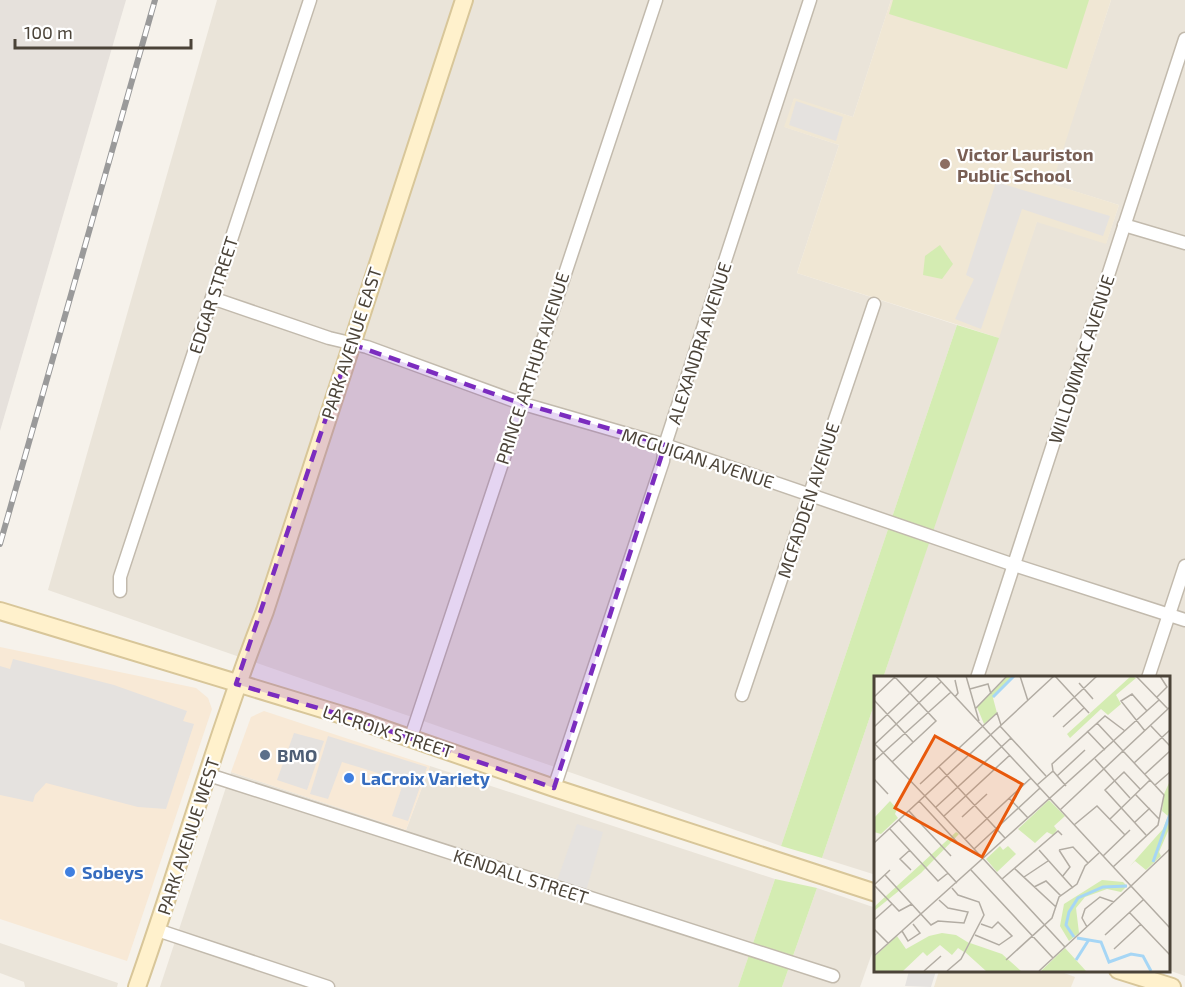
<svg xmlns="http://www.w3.org/2000/svg" width="1185" height="987" font-family="'Exo 2',sans-serif">
	<style>
		.residential { fill: #eae4d9 }
		.commercial { fill: #f8e9d6 }
		.industrial { fill: #e6e1dc }
		.education { fill: #f0e7d4 }
		.green { fill: #d4ecb2 }
		.parking { fill: #e5e2df }
		.lines { fill: none; stroke-linecap: round; stroke-linejoin: round }
		.street-casing { stroke: #c2baad; stroke-width: 15 }
		.secondary-casing { stroke: #d8c699; stroke-width: 20 }
		.street { stroke: #fff; stroke-width: 12 }
		.secondary { stroke: #fff1cc; stroke-width: 16 }
		.rail-casing { stroke: #9a9a9a; stroke-width: 6 }
		.rail { stroke: #fff; stroke-width: 4; stroke-dasharray: 11; stroke-linecap: butt }
		.marked { fill: #7b2cbf; fill-opacity: 0.2; stroke: #7b2cbf; stroke-width: 4.5; stroke-dasharray: 12 8; stroke-linejoin: round }
		.education-dot { fill: #8d6e63; stroke: #fff; stroke-width: 2 }
		.service-dot { fill: #5c6f8a; stroke: #fff; stroke-width: 2 }
		.shop-dot { fill: #3f7fe0; stroke: #fff; stroke-width: 2 }
		.labels { text-anchor: middle; dominant-baseline: central; stroke-width: 4.5; stroke-linejoin: round; paint-order: stroke }
		.education-label { font-size: 18px; font-weight: bold; fill: #785e54; stroke: #fff; text-anchor: start }
		.street-label { font-size: 18px; fill: #4b4338; stroke: #fff }
		.service-label { font-size: 18px; font-weight: bold; fill: #4e5e75; stroke: #fff; text-anchor: start }
		.shop-label { font-size: 18px; font-weight: bold; fill: #366cbe; stroke: #fff; text-anchor: start }
		.inset-river { fill: none; stroke: #a6d6f5; stroke-width: 3 }
		.inset-road { fill: none; stroke: #b2aca3; stroke-width: 1.5 }
		.view { fill: #e8590c; fill-opacity: 0.15; stroke: #e8590c; stroke-width: 3 }
		.inset-edge { fill: none; stroke: #4b4338; stroke-width: 3 }
	</style>
	<rect width="100%" height="100%" fill="#f6f2eb"/>
	<g class="residential">
		<polygon points="217,0 891,0 853,117 794,99 785,127 839,145 797,273 957,325 781,846 48,590"/>
		<polygon points="1111,0 1185,0 1185,976 1168,970 1168,678 883,678 1037,221 1106,243 1119,205 1051,184"/>
		<polygon points="876,699 876,875 822,858"/>
		<polygon points="430,766 775,879 738,987 160,987 231,772 406,830"/>
		<polygon points="817,888 876,908 876,942 860,987 782,987"/>
		<polygon points="0,943 118,983 117,987 25,987 24,982 0,973"/>
	</g>
	<g class="commercial">
		<polygon points="0,647 196,688 208,698 212,709 127,961 0,919"/>
		<polygon points="264,711 430,766 406,830 231,772 251,717"/>
	</g>
	<polygon class="industrial" points="0,0 126,0 0,431"/>
	<g class="education">
		<polygon points="891,0 1111,0 1052,184 1119,205 1106,244 1037,222 999,338 797,273 839,145 784,127 794,98 853,117"/>
		<polygon points="1056,970 1075,977 1071,987 934,987 939,971"/>
	</g>
	<g class="green">
		<polygon points="893,0 1089,0 1067,69 889,14"/>
		<polygon points="940,245 953,264 942,279 923,275 925,256"/>
		<polygon points="957,325 999,338 883,678 876,678 876,699 822,858 781,846"/>
		<polygon points="775,879 817,888 782,987 738,987"/>
	</g>
	<g class="parking">
		<polygon points="796,101 843,117 836,141 789,125"/>
		<polygon points="996,182 1110,216 1103,236 1022,209 981,329 955,319 974,279 966,275"/>
		<polygon points="13,659 114,685 187,711 183,721 194,724 166,809 138,807 46,783 35,795 33,802 0,795 0,666 10,669"/>
		<polygon points="294,733 324,741 307,790 277,780"/>
		<polygon points="328,736 427,767 408,821 392,816 404,781 342,762 328,799 310,794"/>
		<polygon points="577,824 603,832 586,891 557,881"/>
		<polygon points="909,971 936,971 931,987 905,986"/>
	</g>
	<g class="lines">
		<g class="street-casing">
			<g id="street">
				<polyline points="1124,225 1185,243"/>
				<polyline points="212,298 329,338 367,347 520,403 665,445 1014,565 1185,620"/>
				<polyline points="120,591 120,577 310,0"/>
				<polyline points="977,678 1185,39"/>
				<polyline points="1148,678 1185,566"/>
				<polyline points="742,695 874,304"/>
				<polyline points="411,737 656,0"/>
				<polyline points="209,775 833,976"/>
				<polyline points="554,788 663,461 665,445 810,0"/>
				<polyline points="157,930 328,987"/>
			</g>
		</g>
		<g class="secondary-casing">
			<g id="secondary">
				<polyline points="0,611 352,718 554,788 876,893"/>
				<polyline points="1118,970 1172,987"/>
				<path d="M137 987C181 862 217 734 265 611L464 0"/>
			</g>
		</g>
		<use href="#street" class="street"/>
		<use href="#secondary" class="secondary"/>
		<g class="rail-casing">
			<polyline id="rail" points="0,544 155,0"/>
		</g>
		<use href="#rail" class="rail"/>
	</g>
	<path class="marked" d="M351 344 511 400 665 445 554 788 352 718 236 684Z"/>
	<circle class="education-dot" cx="945" cy="164" r="6"/>
	<circle class="service-dot" cx="265" cy="755" r="6"/>
	<g class="shop-dot">
		<circle cx="349" cy="778" r="6"/>
		<circle cx="70" cy="872" r="6"/>
	</g>
	<g class="labels">
		<g class="education-label">
			<text x="957" y="154">Victor Lauriston<tspan x="957" dy="21">Public School</tspan></text>
		</g>
		<g class="street-label">
			<text transform="translate(213 295) rotate(-72)">EDGAR STREET</text>
			<text transform="translate(351 343) rotate(-72)">PARK AVENUE EAST</text>
			<text transform="translate(699 343) rotate(-72)">ALEXANDRA AVENUE</text>
			<text transform="translate(1081 359) rotate(-72)">WILLOWMAC AVENUE</text>
			<text transform="translate(532 368) rotate(-72)">PRINCE ARTHUR AVENUE</text>
			<text transform="translate(698 458) rotate(18)">MCGUIGAN AVENUE</text>
			<text transform="translate(808 500) rotate(-72)">MCFADDEN AVENUE</text>
			<text transform="translate(388 731) rotate(18)">LACROIX STREET</text>
			<text transform="translate(188 836) rotate(-72)">PARK AVENUE WEST</text>
			<text transform="translate(521 876) rotate(18)">KENDALL STREET</text>
		</g>
		<g class="service-label">
			<text x="277" y="755">BMO</text>
		</g>
		<g class="shop-label">
			<text x="361" y="778">LaCroix Variety</text>
			<text x="82" y="872">Sobeys</text>
		</g>
	</g>
	<g transform="translate(874 676)">
		<rect width="296" height="296" fill="#f6f2eb"/>
		<path d="M134 0H141L119 22 123 37 110 48 103 31ZM257 0 262 2 242 19 247 28 234 39 227 33 196 62 193 58ZM295 107V153L285 176 287 180 272 194 261 185 256 190 289 153 294 140 288 135 290 118ZM175 124 191 140 180 150 183 154 179 159 173 156 161 167 144 153ZM16 125 23 133 21 138 24 142 7 158 0 156V142ZM82 156 85 158 47 197 0 235V231ZM126 170 129 174 134 170 142 178 123 196 112 183ZM228 204 249 206 253 210 247 216 233 213 211 221 202 232 205 257 195 265 186 250 190 228ZM68 257 82 259 95 267 90 276 84 272 78 279 66 269 53 280 49 276 29 295H0V281L23 260 32 273 55 260ZM96 267 128 278 147 295H112L91 276ZM191 272 212 295H167Z" fill="#d4ecb2"/>
		<path class="inset-river" d="M119 21 140 0M279 186 296 138M200 261 192 249 195 236 204 222 229 211 253 210M203 262 227 266 235 286 257 278 269 280 277 295M202 284 214 265"/>
		<path class="inset-road" d="M62 0 296 252M92 0 105 45M146 0 154 25M181 0 215 37M262 0 294 33M81 4 84 17 81 21M205 7 219 23M96 13 114 8 117 18M0 21 22 0M283 21 293 11 286 0M0 24 39 66M102 32 133 0M179 41 223 0M223 47 290 119 284 149 239 191M126 50 172 100M277 50 296 70M0 51 54 0M189 51 210 32M213 55 231 74M271 55 247 25 258 18 273 35M0 67 51 120M1 68 67 6M221 83 256 122M0 85 77 16M18 86 62 45 20 0M260 87 296 54M65 91 131 162M179 95 192 110M271 98 296 75M183 100 211 74M0 103 14 118M46 108 123 37 127 49M163 109 179 95 178 88 231 40 251 55M281 109 296 96M266 113 250 96 231 114 272 159M261 118 285 143M51 120 191 271M135 122 154 142M45 125 83 166M62 131 137 62M186 134 296 31M35 135 77 180M70 140 136 79M88 141 113 118M236 143 276 104M25 144 83 207M261 146 276 132M200 149 223 130 251 159M16 153 64 205 74 197M91 163 157 102M0 167 180 0M100 173 166 112M36 174 26 183 37 194M165 174 199 212M185 174 199 171 214 187M185 174 196 191 188 201M229 180 256 154M140 192 182 231M16 194 0 209 25 235 38 228M97 194 179 282M11 199 57 249 64 245 90 247 94 236 74 232 65 224M150 201 174 185M128 203 184 155 188 159M257 210 296 173M160 211 172 205 187 220M255 236 296 279M0 244 18 228M213 251 208 242 211 233 226 221 240 226M0 253 14 267M28 255 34 265 46 257 39 248M101 259 125 269 138 260 124 246 118 252 107 248M231 259 269 224M240 273 267 248M0 280 285 24M132 284 178 242 185 221 203 208 211 190 225 177M50 295 67 280M73 295 87 283 110 239 105 226 84 219 78 212M165 295 257 210"/>
		<path class="view" d="M61 60 148 108 108 181 21 132Z"/>
		<rect width="296" height="296" class="inset-edge"/>
	</g>
	<path d="M15 39v9h176v-9" fill="none" stroke="#4b4338" stroke-width="3"/>
	<text x="24" y="39" font-size="18" fill="#4b4338" stroke="#ffffff" stroke-width="4.5" paint-order="stroke">100 m</text>
</svg>
